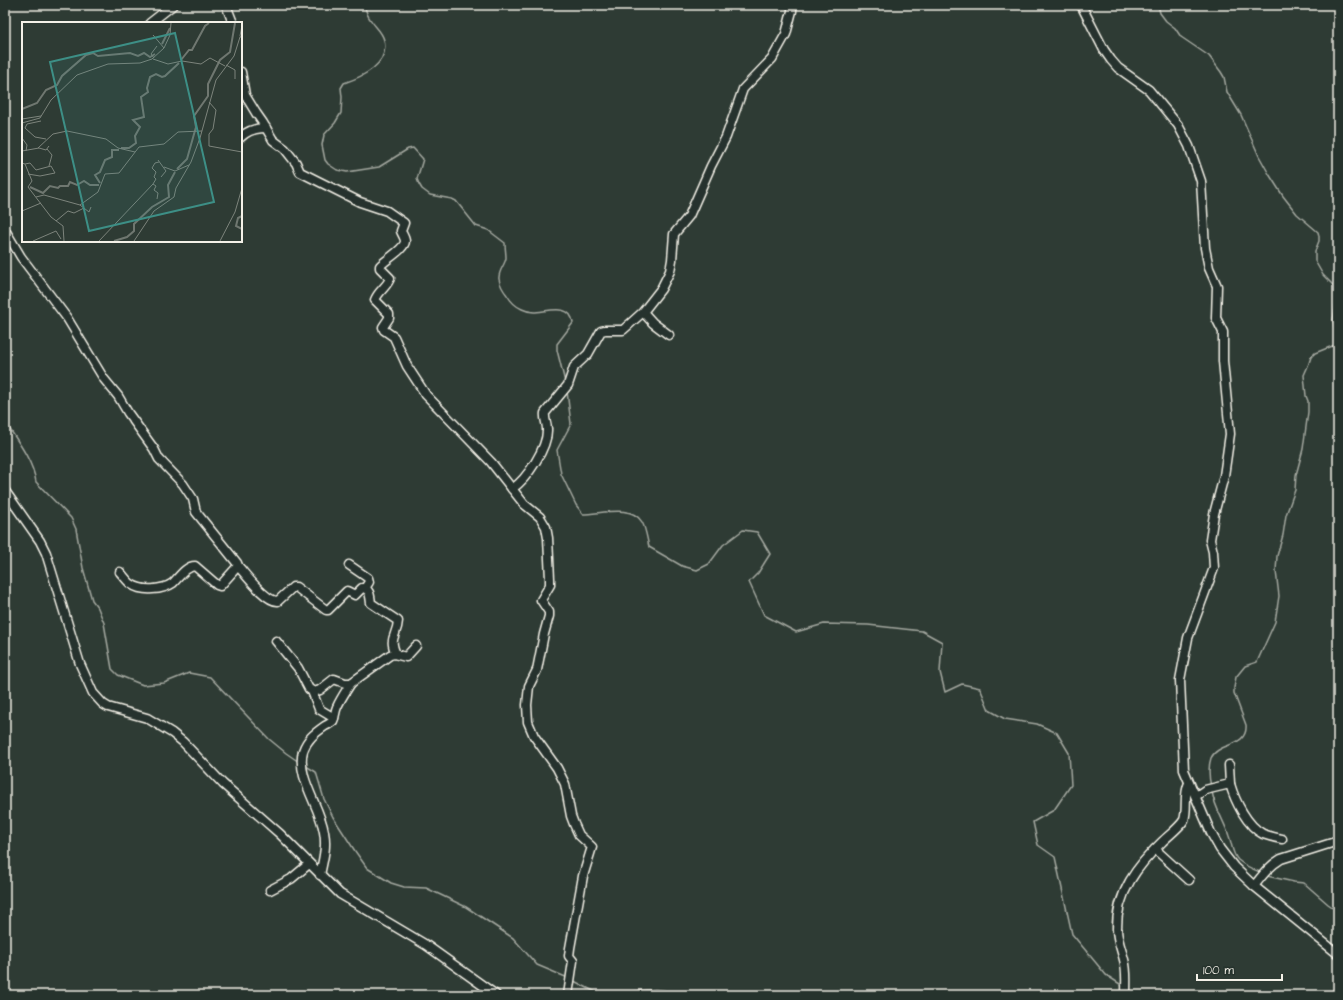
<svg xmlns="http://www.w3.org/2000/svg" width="1343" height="1000" font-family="'Architects Daughter',sans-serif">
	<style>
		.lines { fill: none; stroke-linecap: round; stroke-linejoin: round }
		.stream { stroke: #a4a8a0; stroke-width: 1.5 }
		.minor-casing { stroke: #f4f1e8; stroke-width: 11 }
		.minor { stroke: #26332d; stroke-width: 8 }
		.inset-river { fill: none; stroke: #6f7770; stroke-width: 2 }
		.inset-road { fill: none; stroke: #7d847c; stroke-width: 1 }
		.view { fill: #3d8f86; fill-opacity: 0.15; stroke: #3d8f86; stroke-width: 2 }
		.inset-edge { fill: none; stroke: #f4f1e8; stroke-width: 2 }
	</style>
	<rect width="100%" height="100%" fill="#2e3b34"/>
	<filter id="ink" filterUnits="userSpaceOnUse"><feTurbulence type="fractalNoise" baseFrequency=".025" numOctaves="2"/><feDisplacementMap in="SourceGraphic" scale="8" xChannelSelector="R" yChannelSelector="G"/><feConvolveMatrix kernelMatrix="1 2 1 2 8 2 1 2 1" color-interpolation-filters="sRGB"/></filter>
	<g filter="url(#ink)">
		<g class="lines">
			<g class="stream">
				<path d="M364 5C366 10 367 15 370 19 374 26 382 31 384 40 390 64 362 77 344 83L341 88 342 97 341 113 335 123 324 135 322 145 325 160 328 164 337 170 347 172 379 167 408 149 413 148 423 159 417 179 419 184 422 189 430 195 452 199 456 201 476 226 488 230 505 243C505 248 506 253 506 258 505 265 498 271 499 279 500 285 503 290 507 295 511 302 515 306 522 309 526 311 531 312 534 312 546 312 571 302 573 323L557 344V350L565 382"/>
				<path d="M1158 5 1160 13 1166 21 1175 28 1181 37 1209 56 1221 72 1224 77 1227 92 1241 115 1259 156 1269 174 1283 196 1297 214 1318 232 1319 236V241L1315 251V261L1323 275 1338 290 1333 320 1337 341 1335 345 1315 353 1311 357 1308 366 1304 375 1306 396 1308 401V412L1303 449 1296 475 1295 490 1286 515 1283 535 1277 556 1276 571 1279 596 1275 622 1257 662 1245 666 1236 677 1234 688V693L1246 725C1248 748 1218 742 1211 758 1208 767 1209 778 1211 787"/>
				<path d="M567 391 571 424 557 450 561 474 576 505 583 514C601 514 632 504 642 522 646 529 647 539 649 547L682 566 697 570 709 564 723 545 743 530 757 532 770 554 758 573 749 582 764 615 796 632 824 624 868 625 922 631 942 642 940 672 945 692 962 684 980 688 989 710 1005 719 1037 724 1057 733 1069 753 1071 785 1054 810 1033 822 1038 845 1055 857 1072 934 1106 975 1123 986"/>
				<path d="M5 422C17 440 33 461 36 482L71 518 76 529 83 568 92 600 98 608 104 623 112 669 118 675 143 685 164 683 189 673 210 677 269 739 286 753 299 762"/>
				<polyline points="306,766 316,772 324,799 333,817 355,851 367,868 391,883 404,887 426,888 466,907 513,938 537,965 568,978"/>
				<path d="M1212 792C1215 808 1224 821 1229 836 1232 844 1232 854 1238 860 1244 865 1252 869 1260 872"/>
				<polyline points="1267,876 1294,882 1304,883 1328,904 1338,911"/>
				<path d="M574 981C583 985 595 994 605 994 631 996 654 982 678 995"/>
			</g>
			<g class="minor-casing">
				<g id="minor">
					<polyline points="226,5 233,23"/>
					<polyline points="1081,5 1104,50 1111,60 1118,68 1149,90 1178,125 1189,146 1201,181 1205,248 1209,268 1217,286 1216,318 1223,332 1223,361 1230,434 1224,476 1214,514 1210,540 1213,552 1214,568 1188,638 1180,680 1184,770 1211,833 1220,849 1234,867 1254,886 1338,954"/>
					<polyline points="150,23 173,5"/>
					<path d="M241 72 245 95 256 113 263 123 273 140 285 149 296 163 300 172 360 202 387 211 404 223 401 231C402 234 405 238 405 241 405 249 385 260 380 266V268L390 278C388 286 378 291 375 300L389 314V318L383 327 384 330 394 337 407 366 426 395 491 462 524 504 540 517 546 527 548 538 550 579V585L541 600 549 612V616L544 634 537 670 529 686 527 705 528 722 534 736 557 768 565 784 571 816 574 824 579 835 592 847 583 876 570 948 569 956 573 961 568 995"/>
					<path d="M241 137C248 130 257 128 266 128"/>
					<path d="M5 230 21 257 67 318 104 379 118 396 128 413 154 449 159 459 183 484 193 499 196 512 237 563 238 566 220 586 217 585 195 566C186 566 179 577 173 583 163 590 142 592 131 584 127 581 124 576 120 572"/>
					<polyline points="643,312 653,323 669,335"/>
					<path d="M512 489C527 479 548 447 547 429 547 423 544 419 545 413L568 385 574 367 588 354 601 331 605 330H623L643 312 661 289 670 271 672 260 674 234 689 216 711 166 726 137 743 89 772 59 786 34 792 11V5"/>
					<polyline points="5,491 40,541 46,553 80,664 93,693 103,704 108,707 147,718 172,733 183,742 223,784 280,834 340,894 426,945 496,995"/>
					<polyline points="349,565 368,578 369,582 365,588"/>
					<path d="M238 566C246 575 266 602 278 601L293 587H296L326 610H328L347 591 355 595 362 588C370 588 370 596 371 603L398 621C397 637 388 637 396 654"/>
					<polyline points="276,641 298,668 309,689 314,692 320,690 334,679 345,683 351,683 390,655 394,654 406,657 416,646"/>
					<polyline points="312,691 319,709 334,718"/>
					<polyline points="1229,765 1230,784"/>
					<path d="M1196 796 1205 790 1230 784C1235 801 1247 826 1263 834 1269 836 1276 838 1282 839"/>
					<polyline points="1155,849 1189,880"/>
					<path d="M320 875C323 860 327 847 324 832 320 806 296 777 303 751 307 739 315 733 325 726 327 725 331 723 333 721 335 717 335 711 337 707 341 698 346 691 351 683"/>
					<path d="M1254 886C1262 876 1269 866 1281 859L1338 841"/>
					<polyline points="270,890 291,879 309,864"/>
					<path d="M1126 995C1126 985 1127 975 1125 964 1123 953 1117 941 1117 929 1116 893 1138 865 1162 842 1169 835 1179 828 1184 820 1188 808 1183 795 1189 783"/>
				</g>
			</g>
			<use href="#minor" class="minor"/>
		</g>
	</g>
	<g transform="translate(22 22)">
		<rect width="220" height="220" fill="#2e3b34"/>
		<path class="inset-river" d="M140 22 148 6M159 38 167 28H170L183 4 187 1M0 87 15 81 24 68 35 63 40 54 64 33 71 31 76 34 108 31 116 34 122 31 128 35 133 32M99 126H107L114 121 113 114 118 105 111 98 122 95 119 75 126 70 125 66 128 55 134 52 140 55 143 54 157 41M155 147 165 137 174 105 172 94 186 74V62L198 38 208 30 213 1M78 161 73 153 78 150 83 138 90 135V128H97M8 165 21 171 28 164 36 166 38 164H46L48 160 55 163 62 159 68 163H77M220 194 216 196 214 204 220 207M92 219 105 215 112 209V202L130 185 147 175 146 163 153 150"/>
		<path class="inset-road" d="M220 3 218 14 220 17M131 13 142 26M132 36 129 32 135 24M131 37 146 42 160 39 179 42 188 36 203 44M204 43 213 48V57M187 80 194 88 191 107 187 112V124L220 130M0 97 19 94M19 99 5 102 3 106 13 115 24 117M0 101 18 96 29 78 55 53 86 42 118 41 130 37 142 26 148 13 149 1M0 116 5 123 4 129M16 126 31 112 45 109 84 117 96 126 113 130M25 127 30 133 27 144M0 129 17 126 24 128 27 124M136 138 144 149 139 155M0 141 3 142 10 159 6 165 29 195 41 204 42 219M3 142 8 141 14 148 29 144 33 151 18 154 6 152M142 145 153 149 167 143M131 162 134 157 132 155 134 150 130 146 133 141 137 140M14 175 22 173 58 183M69 185 67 190 58 183 76 170 83 152 97 151 117 125 142 122 156 110 180 109M0 189 19 181M34 199 46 189 52 191 62 186M11 219 34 209 39 217M77 219 131 162 134 164 132 168 136 171 135 177M112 219 132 189 152 175 154 166 169 140 178 116 194 58 212 34 218 15M198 219 213 190 220 166"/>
		<path class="view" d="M153 11 192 180 67 209 28 40Z"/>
		<rect width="220" height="220" class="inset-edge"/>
	</g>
	<rect width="1343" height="1000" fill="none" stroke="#26332d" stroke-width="20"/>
	<rect x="10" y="10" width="1323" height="980" fill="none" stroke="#f4f1e8" stroke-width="1.5" filter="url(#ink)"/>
	<path d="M1197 974v6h85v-6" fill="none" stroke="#f4f1e8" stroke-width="2"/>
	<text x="1203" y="974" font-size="12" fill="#f4f1e8" stroke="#26332d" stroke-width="3" paint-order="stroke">100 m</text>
</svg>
